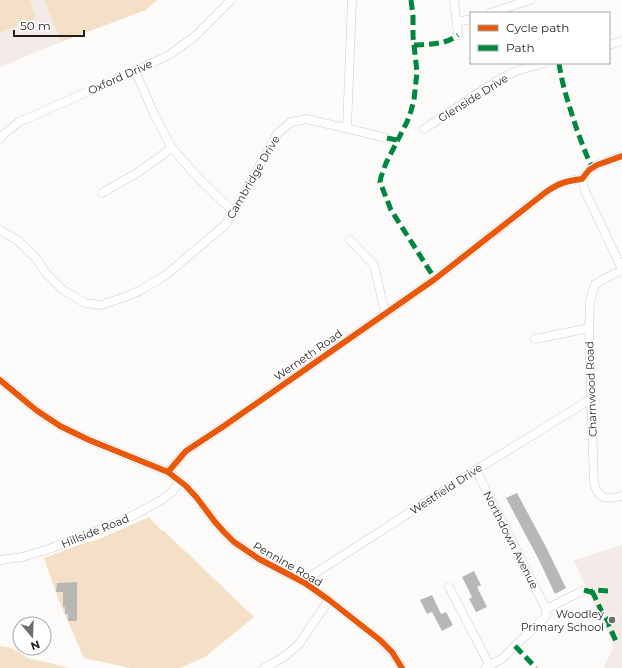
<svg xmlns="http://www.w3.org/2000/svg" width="622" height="668" font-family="Montserrat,sans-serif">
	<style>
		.built { fill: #f4ebe9 }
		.green { fill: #f4e0c7 }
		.building { fill: #b9b6b6 }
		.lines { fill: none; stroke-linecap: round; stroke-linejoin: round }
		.minor-casing { stroke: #cfcccb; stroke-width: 9 }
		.minor { stroke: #fffefe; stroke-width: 8 }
		.quiet { stroke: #00873e; stroke-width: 5; stroke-dasharray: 10 5; stroke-linecap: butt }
		.cycleway-casing { stroke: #fff; stroke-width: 8 }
		.cycleway { stroke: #e8590c; stroke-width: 6 }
		.poi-dot { fill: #706b6a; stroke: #fff; stroke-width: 1.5 }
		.labels { text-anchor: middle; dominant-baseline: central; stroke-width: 3; stroke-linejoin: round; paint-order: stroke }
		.street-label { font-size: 11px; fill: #241e1d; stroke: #fff }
		.poi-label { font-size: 11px; fill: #241e1d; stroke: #fff; text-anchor: end }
	</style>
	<rect width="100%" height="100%" fill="#fcfbfa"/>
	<g class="built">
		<polygon points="0,0 44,0 61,42 0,67"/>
		<polygon points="622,545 622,668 604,668 614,646 589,594 574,560"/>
	</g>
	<g class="green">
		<polygon points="0,0 30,0 36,18 0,33"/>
		<polygon points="44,0 157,0 146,10 61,42"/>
		<polygon points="149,517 161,530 164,531 254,617 205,657 180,668 130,668 84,658 59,601 44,558 81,544 97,540"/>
		<polygon points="0,646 11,648 30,659 55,664 68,668 0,668"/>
	</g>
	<g class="building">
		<polygon points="517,493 547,549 566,588 555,594 540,562 506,498"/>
		<polygon points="474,571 481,585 477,587 487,607 476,612 469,599 472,597 462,577"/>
		<polygon points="77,582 77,621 68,621 68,614 65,614 65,607 63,607 63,592 56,592 57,583"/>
		<polygon points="432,595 441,614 446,612 453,625 442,631 432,612 427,614 420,600"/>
	</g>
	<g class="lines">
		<g class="minor-casing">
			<g id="minor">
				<polyline points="454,0 458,35"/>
				<polyline points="490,13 530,0"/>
				<polyline points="457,22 471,19"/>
				<polyline points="609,45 622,41"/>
				<polyline points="135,71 155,116 172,148 201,181 234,212"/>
				<polyline points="347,128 352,0"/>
				<polyline points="424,129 498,80 516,71 545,63"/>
				<polyline points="0,139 4,134 19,122 135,71 169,55 194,37 231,0"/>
				<polyline points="582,179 585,191 622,269"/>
				<polyline points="102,193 137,173 172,148"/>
				<polyline points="0,230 17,240 36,258 46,273 63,290 85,303 101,305 122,298 139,291 166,275 225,225 234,212 277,134 291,122 307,119 387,138"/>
				<polyline points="350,240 374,265 385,313"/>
				<path d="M622 270 604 279 595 284 590 301 589 328 591 399 594 483C599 501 607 499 622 496"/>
				<polyline points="535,339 589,328"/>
				<polyline points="0,380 36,410 60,426 89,440 168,472 186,486 197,498 215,522 224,532 234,542 259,559 305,583 329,600 380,640 392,652 402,668"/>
				<polyline points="476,470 546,609"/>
				<path d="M168 472 186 451 224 426 435 279 546 192C559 183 566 181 582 179L589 170 597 165 622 156"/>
				<polyline points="0,560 22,557 46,550 107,527 136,514 163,499 173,491 180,481"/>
				<polyline points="305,583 310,577 317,572 476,470 591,399"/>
				<polyline points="449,587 490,666"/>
				<polyline points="264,668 284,657 299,644 329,600"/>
				<polyline points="485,668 503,658 515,646 541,621 546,616 546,609 584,590"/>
			</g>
		</g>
		<use href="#minor" class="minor"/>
		<g class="quiet">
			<polyline points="411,0 413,16 413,36 417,72 414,100 411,111 407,122 386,163 381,177 380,182 391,210 435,279"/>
			<path d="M414 45C430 44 445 45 458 35"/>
			<path d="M559 63C562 86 570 108 577 130 582 143 586 156 593 168"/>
			<polyline points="387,138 397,140"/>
			<polyline points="584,590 591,592 595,590 608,591"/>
			<polyline points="592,591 602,612 609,623 609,626 616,641"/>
			<polyline points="515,646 536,668"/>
		</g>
		<g class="cycleway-casing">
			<g id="cycleway">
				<polyline points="0,380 36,410 60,426 89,440 168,472 186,486 197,498 215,522 224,532 234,542 259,559 305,583 329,600 380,640 392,652 402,668"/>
				<path d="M168 472 186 451 224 426 435 279 546 192C559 183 566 181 582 179L589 170 597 165 622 156"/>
			</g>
		</g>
		<use href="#cycleway" class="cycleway"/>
	</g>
	<circle class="poi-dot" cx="612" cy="620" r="4"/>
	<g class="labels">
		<g class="street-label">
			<text transform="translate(120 77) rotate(-24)">Oxford Drive</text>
			<text transform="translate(473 98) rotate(-32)">Glenside Drive</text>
			<text transform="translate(253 177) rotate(-60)">Cambridge Drive</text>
			<text transform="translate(308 355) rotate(-35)">Werneth Road</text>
			<text transform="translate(591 389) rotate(-92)">Charnwood Road</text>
			<text transform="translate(446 489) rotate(-33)">Westfield Drive</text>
			<text transform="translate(95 531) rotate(-22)">Hillside Road</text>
			<text transform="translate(511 540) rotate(63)">Northdown Avenue</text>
			<text transform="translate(288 564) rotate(30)">Pennine Road</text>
		</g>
		<g class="poi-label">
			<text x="604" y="614">Woodley<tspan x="604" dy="13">Primary School</tspan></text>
		</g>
	</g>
	<rect x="470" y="12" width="140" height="52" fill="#ffffff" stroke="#a7a5a5"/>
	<rect x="478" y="25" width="20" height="6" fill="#e8590c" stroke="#a7a5a5"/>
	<text x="506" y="32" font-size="12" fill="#241e1d">Cycle path</text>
	<rect x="478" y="45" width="20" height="6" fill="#00873e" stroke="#a7a5a5"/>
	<text x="506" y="52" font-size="12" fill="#241e1d">Path</text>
	<g transform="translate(32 636) rotate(161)"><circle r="19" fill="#ffffff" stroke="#a7a5a5"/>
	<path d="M0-3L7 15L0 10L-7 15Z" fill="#706b6a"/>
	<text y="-6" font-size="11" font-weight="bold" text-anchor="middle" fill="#241e1d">N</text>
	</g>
	<path d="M14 30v6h70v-6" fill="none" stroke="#241e1d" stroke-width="2"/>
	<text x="20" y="30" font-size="12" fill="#241e1d" stroke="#ffffff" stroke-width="3" paint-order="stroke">50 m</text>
</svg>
